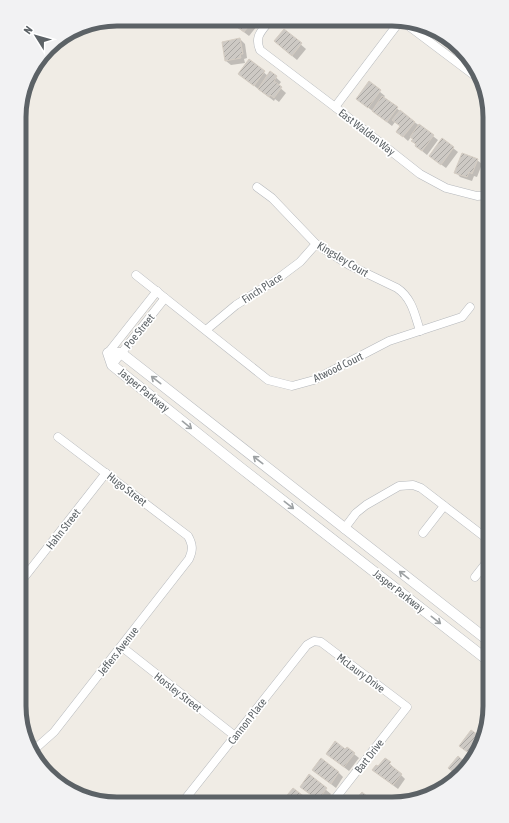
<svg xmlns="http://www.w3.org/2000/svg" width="509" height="823" font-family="'Asap Condensed',sans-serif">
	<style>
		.shadow { fill: #0003 }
		.building { fill: url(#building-hatch); stroke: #d5cdc3 }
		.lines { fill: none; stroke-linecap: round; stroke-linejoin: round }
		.minor-casing { stroke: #b5b8bc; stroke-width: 9 }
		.tertiary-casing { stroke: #b5b8bc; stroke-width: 11 }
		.minor { stroke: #fff; stroke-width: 8 }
		.tertiary { stroke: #fff; stroke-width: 10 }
		.oneway { stroke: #9da1a3 }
		.labels { text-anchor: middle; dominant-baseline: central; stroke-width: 3.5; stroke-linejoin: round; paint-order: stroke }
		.street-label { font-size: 11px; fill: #5c6266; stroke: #fff }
		.rim { fill: none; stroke: #5c6266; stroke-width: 5 }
	</style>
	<defs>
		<pattern id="building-hatch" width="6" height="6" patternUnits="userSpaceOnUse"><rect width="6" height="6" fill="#cdc9c4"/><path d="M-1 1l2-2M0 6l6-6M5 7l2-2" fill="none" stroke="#aaa7a3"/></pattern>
	</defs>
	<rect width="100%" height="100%" fill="#f0ece5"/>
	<g class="shadow">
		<polygon points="166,19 190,19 190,21 169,22"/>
		<polygon points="228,20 250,20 257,26 249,36"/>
		<polygon points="317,20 324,20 321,24"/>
		<polygon points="284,30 306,49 297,60 280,46"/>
		<polygon points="240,39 245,44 247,58 244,59 245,63 231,65 226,61"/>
		<polygon points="250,61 268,76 271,73 281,82 278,86 286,93 279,102 275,99 274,101 244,78"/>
		<polygon points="369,83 385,96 383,98 438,140 427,155 416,146 411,137 408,141 397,131 401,126 395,122 392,126 357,99"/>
		<polygon points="453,148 458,152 446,168 435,160"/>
		<polygon points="477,160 482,164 477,177 474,176 472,181 460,177 456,172"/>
		<polygon points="346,751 354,754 359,758 349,771 332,758"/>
		<polygon points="385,759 405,779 398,789 378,774 378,767"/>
		<polygon points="339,773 343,777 336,788 318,774"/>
		<polygon points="309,776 331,794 323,804 301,787"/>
	</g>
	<g class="building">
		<polygon points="227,20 252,20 253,21 244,32"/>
		<polygon points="284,29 302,43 292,56 274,41"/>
		<polygon points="240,38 243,54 240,54 241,58 225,61 222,42"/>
		<polygon points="249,59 265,71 254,86 238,74"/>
		<polygon points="270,71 277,76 274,81 282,87 274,98 270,95 269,97 258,89"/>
		<polygon points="369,81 381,90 368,108 356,99"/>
		<polygon points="382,96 398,107 387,122 372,111"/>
		<polygon points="400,110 415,122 403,137 396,132 400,126 392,120"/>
		<polygon points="419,124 434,135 422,151 415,146 416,144 411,141 413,139 410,137"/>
		<polygon points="442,138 454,147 441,165 429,156"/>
		<polygon points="462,153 478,159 472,174 469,172 467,177 454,173"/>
		<polygon points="471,730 481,737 472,760 468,757 470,754 459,746"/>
		<polygon points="335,741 345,749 347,747 355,753 344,767 326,754"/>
		<polygon points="458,756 469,766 457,775 448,768"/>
		<polygon points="321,758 339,772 331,784 312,770"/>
		<polygon points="385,758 391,762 389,764 402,774 393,785 372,770 376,765 378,766"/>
		<polygon points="309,774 327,788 318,800 300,787"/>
		<polygon points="293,788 314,804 288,804 283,800"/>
		<polygon points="362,792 368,797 367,799 374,804 350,804 354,799 355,800"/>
	</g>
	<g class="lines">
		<g class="minor-casing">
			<g id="minor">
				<path d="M270 20C262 31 254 36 260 50L335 107 420 174 446 188 477 196 490 195"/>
				<polyline points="402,21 483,82"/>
				<polyline points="335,107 400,21"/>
				<path d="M257 187 272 198 316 244 349 265 397 288C412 298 415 315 420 331"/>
				<polyline points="136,275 268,380 292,386 314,380 389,341 462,317 470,307"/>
				<polyline points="206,330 236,305 276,280 300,262 316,244"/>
				<polyline points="108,353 157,291"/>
				<polyline points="112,365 165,298"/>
				<polyline points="344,529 356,513 366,505 399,486 413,485 421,488 490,541"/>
				<polyline points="423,533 444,506"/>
				<polyline points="475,577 490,558"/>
				<polyline points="19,584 106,473"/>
				<polyline points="122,647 235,736"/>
				<path d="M31 749 36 748 54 732 189 559C193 550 193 545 188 536L58 437"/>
				<polyline points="182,803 307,645 314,641 321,642 407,707 331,804"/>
			</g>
		</g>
		<g class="tertiary-casing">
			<polyline id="tertiary" points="490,662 241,468 112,365 108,353 121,353 490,642"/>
		</g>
		<use href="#minor" class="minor"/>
		<use href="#tertiary" class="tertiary"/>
	</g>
	<defs><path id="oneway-shaft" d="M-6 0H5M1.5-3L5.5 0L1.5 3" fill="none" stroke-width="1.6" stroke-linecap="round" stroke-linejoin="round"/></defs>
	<g class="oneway">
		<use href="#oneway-shaft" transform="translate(156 380) rotate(-142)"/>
		<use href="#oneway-shaft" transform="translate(187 425) rotate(39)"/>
		<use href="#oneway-shaft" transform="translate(258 460) rotate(-142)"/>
		<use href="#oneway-shaft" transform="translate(289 505) rotate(38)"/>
		<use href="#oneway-shaft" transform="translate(404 575) rotate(-142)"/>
		<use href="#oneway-shaft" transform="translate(436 620) rotate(38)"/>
	</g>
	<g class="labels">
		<g class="street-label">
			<text transform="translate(367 132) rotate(38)">East Walden Way</text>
			<text transform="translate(343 259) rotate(31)">Kingsley Court</text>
			<text transform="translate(262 288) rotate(-33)">Finch Place</text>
			<text transform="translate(139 331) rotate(-51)">Poe Street</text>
			<text transform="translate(338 367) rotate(-26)">Atwood Court</text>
			<text transform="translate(144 390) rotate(39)">Jasper Parkway</text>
			<text transform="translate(127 489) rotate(38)">Hugo Street</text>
			<text transform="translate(63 529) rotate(-52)">Hahn Street</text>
			<text transform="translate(399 591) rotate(38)">Jasper Parkway</text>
			<text transform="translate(118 651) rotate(-52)">Jeffers Avenue</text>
			<text transform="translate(361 673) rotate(37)">McLaury Drive</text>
			<text transform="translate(178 692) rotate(38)">Horsley Street</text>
			<text transform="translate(247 721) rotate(-52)">Cannon Place</text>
			<text transform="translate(369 756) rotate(-52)">Bart Drive</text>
		</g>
	</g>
	<path d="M0 0H509V823H0ZM117 26H392A91 91 0 0 1 483 117V706A91 91 0 0 1 392 797H117A91 91 0 0 1 26 706V117A91 91 0 0 1 117 26Z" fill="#f2f2f3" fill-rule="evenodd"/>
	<path class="rim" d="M117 26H392A91 91 0 0 1 483 117V706A91 91 0 0 1 392 797H117A91 91 0 0 1 26 706V117A91 91 0 0 1 117 26Z"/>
	<g transform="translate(36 36) rotate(307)" stroke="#ffffff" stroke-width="3" paint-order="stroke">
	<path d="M0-3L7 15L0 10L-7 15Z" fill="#5c6266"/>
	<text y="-6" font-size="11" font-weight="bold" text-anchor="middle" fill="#5c6266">N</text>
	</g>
</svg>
